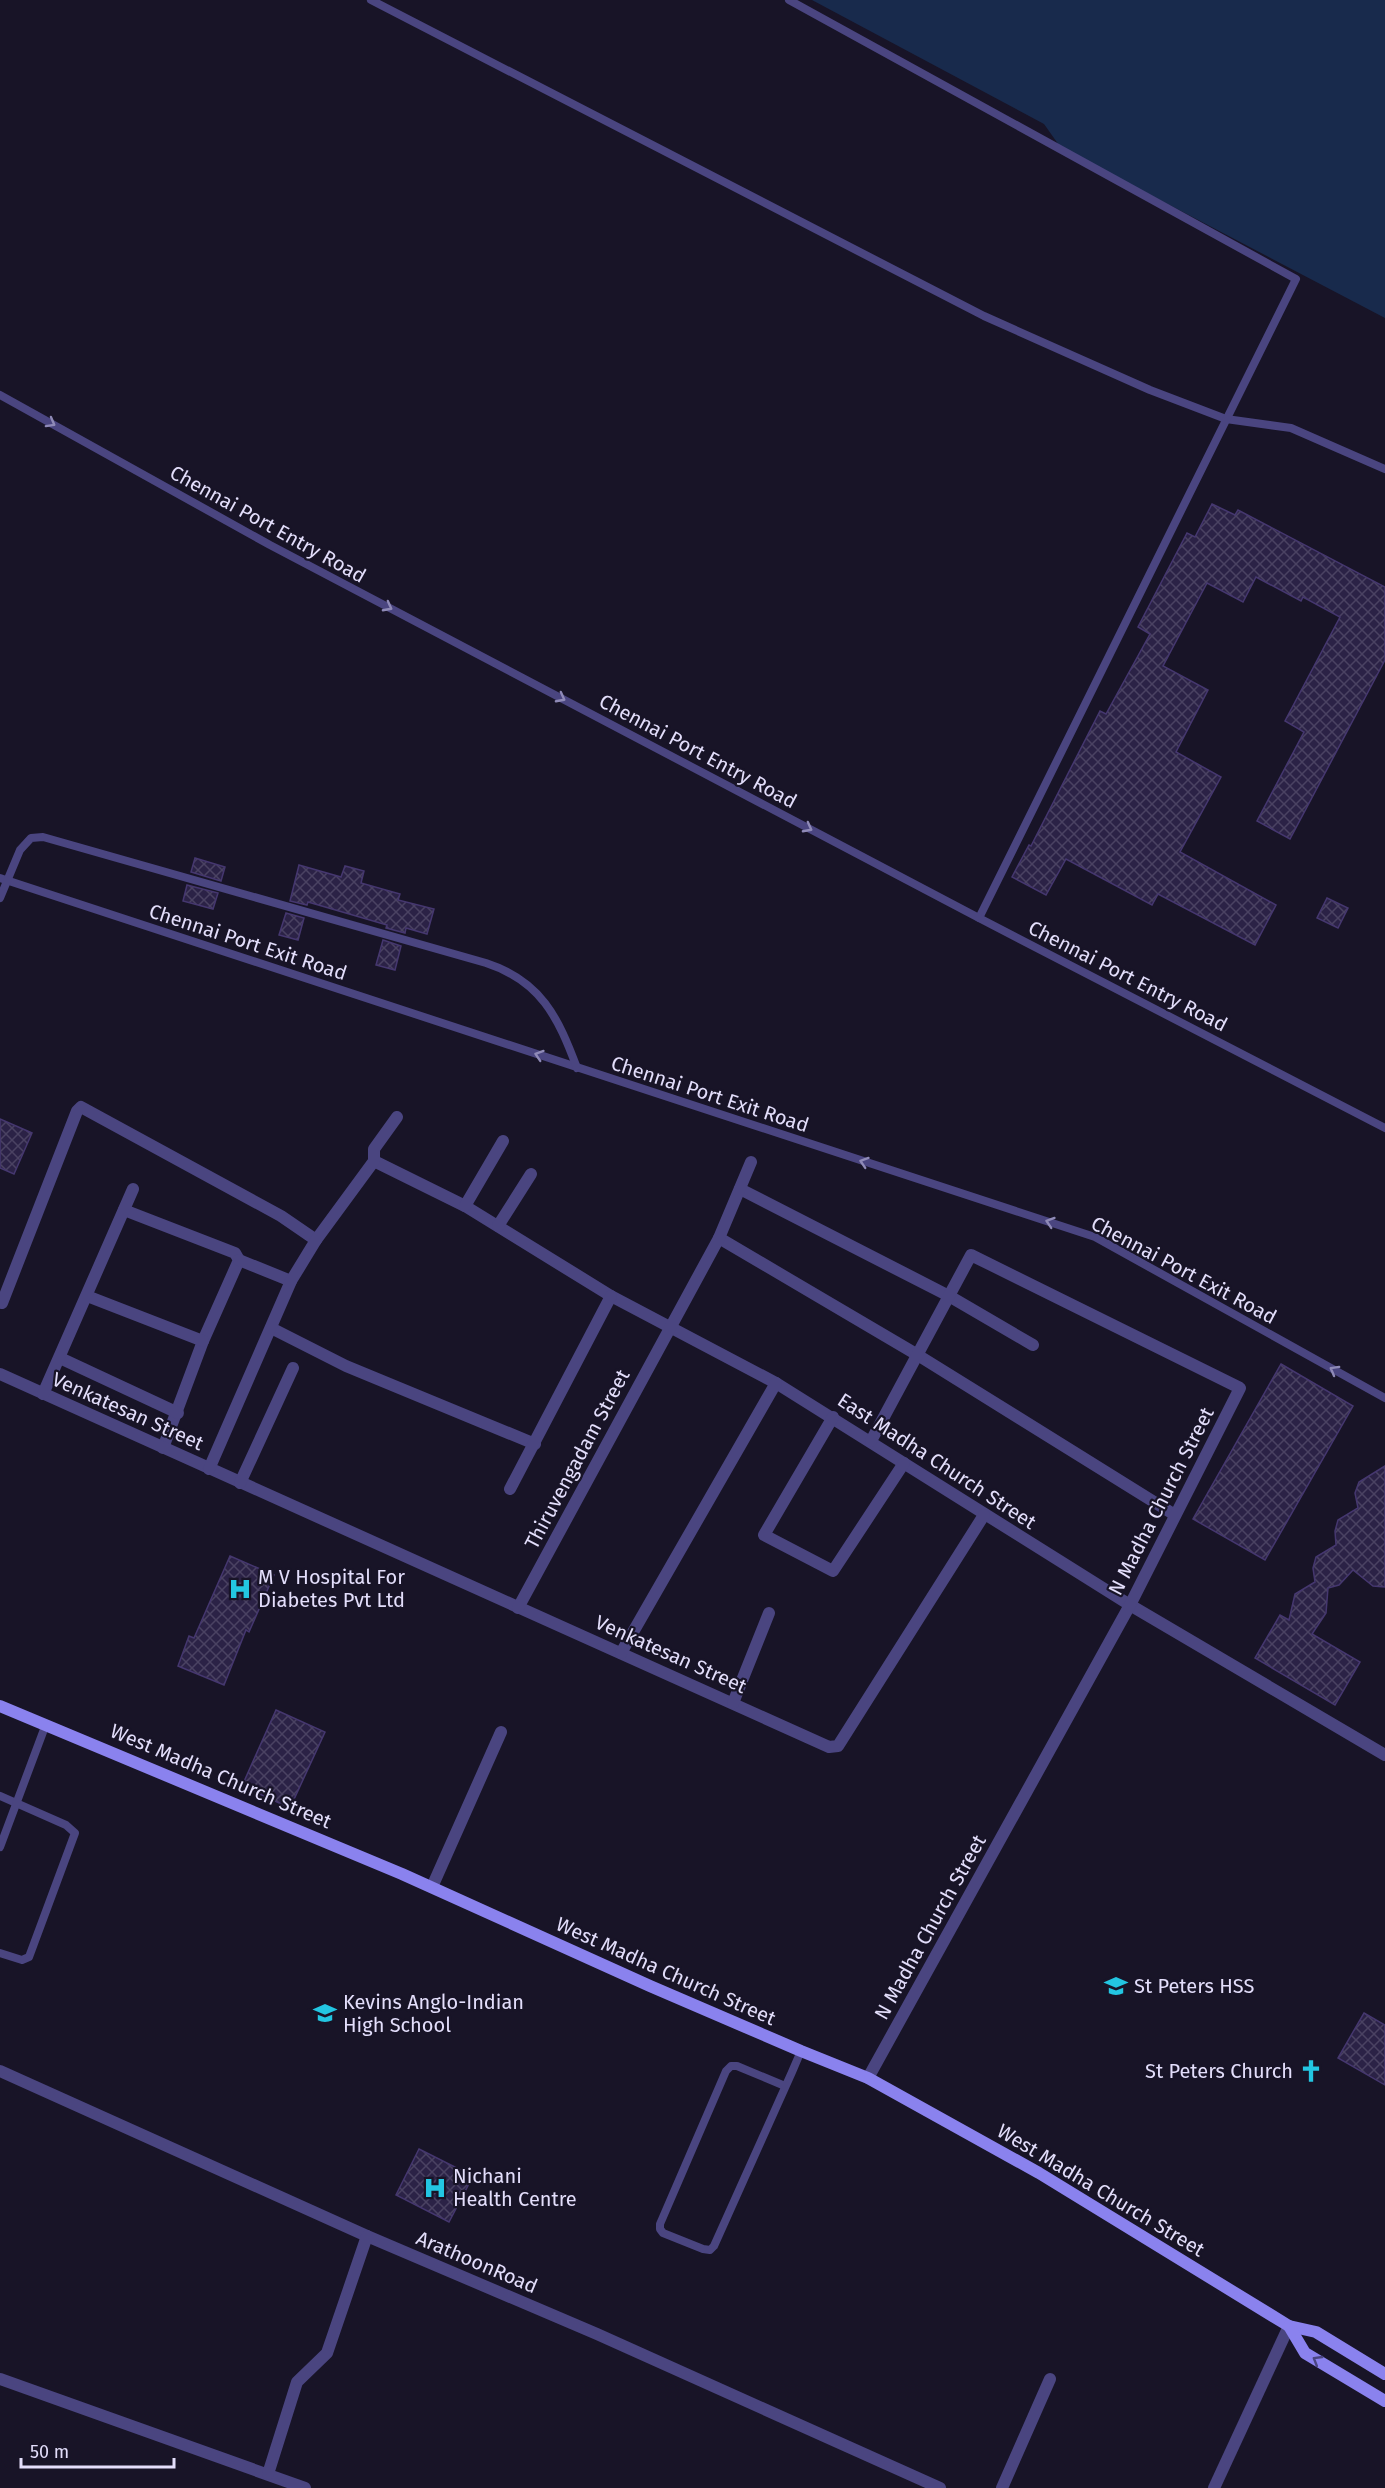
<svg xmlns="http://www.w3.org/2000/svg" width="1385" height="2488" font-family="'Fira Sans',sans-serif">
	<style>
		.water { fill: #182a4c }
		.building { fill: url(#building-cross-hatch); stroke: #45376f; stroke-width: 1.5 }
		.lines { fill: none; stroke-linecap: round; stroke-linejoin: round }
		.lane { stroke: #4a4580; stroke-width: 8 }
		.street { stroke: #4a4580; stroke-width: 12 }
		.secondary { stroke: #8a82ee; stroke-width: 12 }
		.oneway { stroke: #8f8ab7 }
		.oneway2 { stroke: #4b4681 }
		.labels { text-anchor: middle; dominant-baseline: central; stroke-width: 4.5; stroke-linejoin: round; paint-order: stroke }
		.street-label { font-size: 20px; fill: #e3defb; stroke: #181427 }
		.poi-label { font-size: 20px; fill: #e3defb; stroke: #181427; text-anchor: start }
	</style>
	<defs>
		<pattern id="building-cross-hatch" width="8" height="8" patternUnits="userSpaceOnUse" patternTransform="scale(1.5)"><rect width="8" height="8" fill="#2b2246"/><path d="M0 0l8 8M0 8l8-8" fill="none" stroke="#4a4262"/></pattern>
	</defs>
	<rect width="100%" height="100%" fill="#181427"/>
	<polygon class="water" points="812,0 1385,0 1385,318 1061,148 1044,124"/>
	<g class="building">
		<polygon points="1212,504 1235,515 1238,510 1385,587 1385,660 1290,839 1257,821 1304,732 1285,721 1340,617 1303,597 1301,601 1256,577 1243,602 1207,583 1163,666 1208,690 1176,752 1221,777 1180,852 1276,905 1255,945 1158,894 1152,905 1066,859 1046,895 1012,877 1029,845 1031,846 1100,711 1106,714 1150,634 1138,627 1187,533 1195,537"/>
		<polygon points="195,858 225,867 221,881 191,872"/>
		<polygon points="299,865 341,877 345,866 364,871 361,883 400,894 398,900 434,909 427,934 406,928 405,933 386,928 387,925 308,902 307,905 290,901"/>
		<polygon points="187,885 218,893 213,909 183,901"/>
		<polygon points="1327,898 1348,908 1338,928 1317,918"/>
		<polygon points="286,913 304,918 298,940 279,935"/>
		<polygon points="383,940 401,946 395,970 376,965"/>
		<polygon points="0,1119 32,1133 14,1174 0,1168"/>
		<polygon points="1281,1364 1353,1406 1265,1560 1193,1519"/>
		<polygon points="1385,1466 1385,1587 1373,1586 1353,1570 1339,1585 1328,1588 1326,1613 1312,1634 1360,1662 1335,1705 1255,1658 1280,1615 1289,1620 1295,1594 1315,1582 1313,1568 1316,1557 1336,1545 1335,1531 1338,1520 1358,1508 1355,1493 1359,1482"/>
		<polygon points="230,1556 274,1575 249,1632 246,1630 224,1685 178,1666 189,1636 194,1638"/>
		<polygon points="276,1710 325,1732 290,1808 242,1786"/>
		<polygon points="1364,2013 1385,2025 1385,2085 1338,2058"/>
		<polygon points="419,2149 473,2176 449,2222 396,2195"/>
	</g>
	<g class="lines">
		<g class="lane">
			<polyline points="371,0 984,316 1150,390 1226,419 1291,428 1385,469"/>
			<polyline points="789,0 1296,279 979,918"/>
			<polyline points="0,395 270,545 979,918 1385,1128"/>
			<polyline points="0,878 1095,1237 1385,1398"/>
			<path d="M0 898 20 850 31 838 43 837 486 963C541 981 558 1017 577 1068"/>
			<polyline points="0,1796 66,1825 75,1833 29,1957 22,1960 0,1953"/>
			<polyline points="0,1847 46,1724"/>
			<polyline points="785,2086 737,2066 731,2066 726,2071 660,2224 660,2229 663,2233 703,2249 710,2250 714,2246 792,2072 801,2051"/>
		</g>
		<g class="street">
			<polyline points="374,1161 465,1206 611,1296 776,1383 1130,1605 1385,1755"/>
			<polyline points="740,1189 949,1296 1033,1345"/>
			<polyline points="465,1206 503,1141"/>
			<polyline points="124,1210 235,1253 239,1260 203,1341 163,1448"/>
			<polyline points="498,1226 531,1174"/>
			<polyline points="719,1238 916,1354 1175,1515"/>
			<polyline points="239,1260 291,1281"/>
			<polyline points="87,1296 203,1341"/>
			<polyline points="2,1303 77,1111 81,1107 281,1216 316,1240"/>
			<polyline points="271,1328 346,1366 535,1444"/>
			<polyline points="60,1358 178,1413"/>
			<polyline points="0,1374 829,1747 838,1746 984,1515"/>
			<polyline points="43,1394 133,1189"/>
			<polyline points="833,1417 764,1535 833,1571 904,1463"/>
			<polyline points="209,1469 291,1281 316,1240 374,1161 374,1149 397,1117"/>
			<polyline points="240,1483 293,1368"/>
			<polyline points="510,1489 611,1296"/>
			<polyline points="518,1608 719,1238 751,1162"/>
			<polyline points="621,1653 776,1383"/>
			<polyline points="733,1703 769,1613"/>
			<polyline points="432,1887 501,1732"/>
			<polyline points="0,2071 367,2236 597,2334 940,2488"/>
			<polyline points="868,2078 1130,1605 1240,1388 971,1255 871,1441"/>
			<polyline points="0,2379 305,2488"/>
			<polyline points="268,2474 297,2382 327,2353 367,2236"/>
			<polyline points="1002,2488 1050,2379"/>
			<polyline points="1214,2488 1289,2326"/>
		</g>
		<g class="secondary">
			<polyline points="0,1706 402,1874 650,1986 801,2051 868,2078 1039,2173 1289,2326 1316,2332 1385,2374"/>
			<polyline points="1289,2326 1305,2353 1385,2401"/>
		</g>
	</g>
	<defs><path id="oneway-chevron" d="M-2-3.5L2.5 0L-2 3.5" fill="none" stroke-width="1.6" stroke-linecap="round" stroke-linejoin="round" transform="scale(1.5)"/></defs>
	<g class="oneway">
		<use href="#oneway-chevron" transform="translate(51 423) rotate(29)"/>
		<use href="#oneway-chevron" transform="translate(388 607) rotate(28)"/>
		<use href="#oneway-chevron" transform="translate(561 698) rotate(28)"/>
		<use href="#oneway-chevron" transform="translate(808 828) rotate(28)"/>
		<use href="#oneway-chevron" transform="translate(539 1055) rotate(-162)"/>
		<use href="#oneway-chevron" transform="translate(864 1162) rotate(-162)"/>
		<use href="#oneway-chevron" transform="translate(1050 1222) rotate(-162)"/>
		<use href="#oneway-chevron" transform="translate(1334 1370) rotate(-151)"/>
	</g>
	<use class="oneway2" href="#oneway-chevron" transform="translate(1317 2360) rotate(-149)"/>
	<defs>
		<g id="hospital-bare" transform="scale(1.8)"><path d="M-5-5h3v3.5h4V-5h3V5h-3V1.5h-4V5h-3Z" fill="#23c6e2" stroke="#181427" stroke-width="2.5" paint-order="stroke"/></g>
		<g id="school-bare" transform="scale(1.8)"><path d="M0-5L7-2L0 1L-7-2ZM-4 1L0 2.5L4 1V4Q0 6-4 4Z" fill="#23c6e2" stroke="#181427" stroke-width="2.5" paint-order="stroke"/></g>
		<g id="church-bare" transform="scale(1.8)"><path d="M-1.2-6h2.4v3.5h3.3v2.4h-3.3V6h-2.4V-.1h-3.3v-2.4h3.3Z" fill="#23c6e2" stroke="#181427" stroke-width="2.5" paint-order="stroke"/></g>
	</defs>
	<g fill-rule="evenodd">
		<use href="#hospital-bare" x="240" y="1589"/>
		<use href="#school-bare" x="1116" y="1986"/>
		<use href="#school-bare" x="325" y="2013"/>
		<use href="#church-bare" x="1311" y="2071"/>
		<use href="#hospital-bare" x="435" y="2188"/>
	</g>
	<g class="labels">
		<g class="street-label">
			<text transform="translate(268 524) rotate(29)">Chennai Port Entry Road</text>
			<text transform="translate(698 751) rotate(28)">Chennai Port Entry Road</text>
			<text transform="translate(248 942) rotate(18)">Chennai Port Exit Road</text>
			<text transform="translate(1128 976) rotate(27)">Chennai Port Entry Road</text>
			<text transform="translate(710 1094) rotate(18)">Chennai Port Exit Road</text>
			<text transform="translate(1184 1270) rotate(28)">Chennai Port Exit Road</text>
			<text transform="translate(128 1411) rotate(24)">Venkatesan Street</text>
			<text transform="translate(577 1459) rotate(-62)">Thiruvengadam Street</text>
			<text transform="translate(937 1461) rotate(33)">East Madha Church Street</text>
			<text transform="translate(1161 1501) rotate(-63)">N Madha Church Street</text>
			<text transform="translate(671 1654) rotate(24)">Venkatesan Street</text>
			<text transform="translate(221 1776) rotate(23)">West Madha Church Street</text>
			<text transform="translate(930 1927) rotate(-61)">N Madha Church Street</text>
			<text transform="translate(666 1971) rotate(24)">West Madha Church Street</text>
			<text transform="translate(1101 2190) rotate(31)">West Madha Church Street</text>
			<text transform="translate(477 2262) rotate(23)">ArathoonRoad</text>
		</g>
		<g class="poi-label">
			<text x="258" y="1577">M V Hospital For<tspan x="258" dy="23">Diabetes Pvt Ltd</tspan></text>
			<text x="1134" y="1986">St Peters HSS</text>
			<text x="343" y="2002">Kevins Anglo-Indian<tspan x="343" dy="23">High School</tspan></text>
			<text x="1293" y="2071" text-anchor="end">St Peters Church</text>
			<text x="453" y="2176">Nichani<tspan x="453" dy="23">Health Centre</tspan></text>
		</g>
	</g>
	<path d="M21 2458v9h153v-9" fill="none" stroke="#e3defb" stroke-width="3"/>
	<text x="30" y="2458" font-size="18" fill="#e3defb" stroke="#181427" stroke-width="4.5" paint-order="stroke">50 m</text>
</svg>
